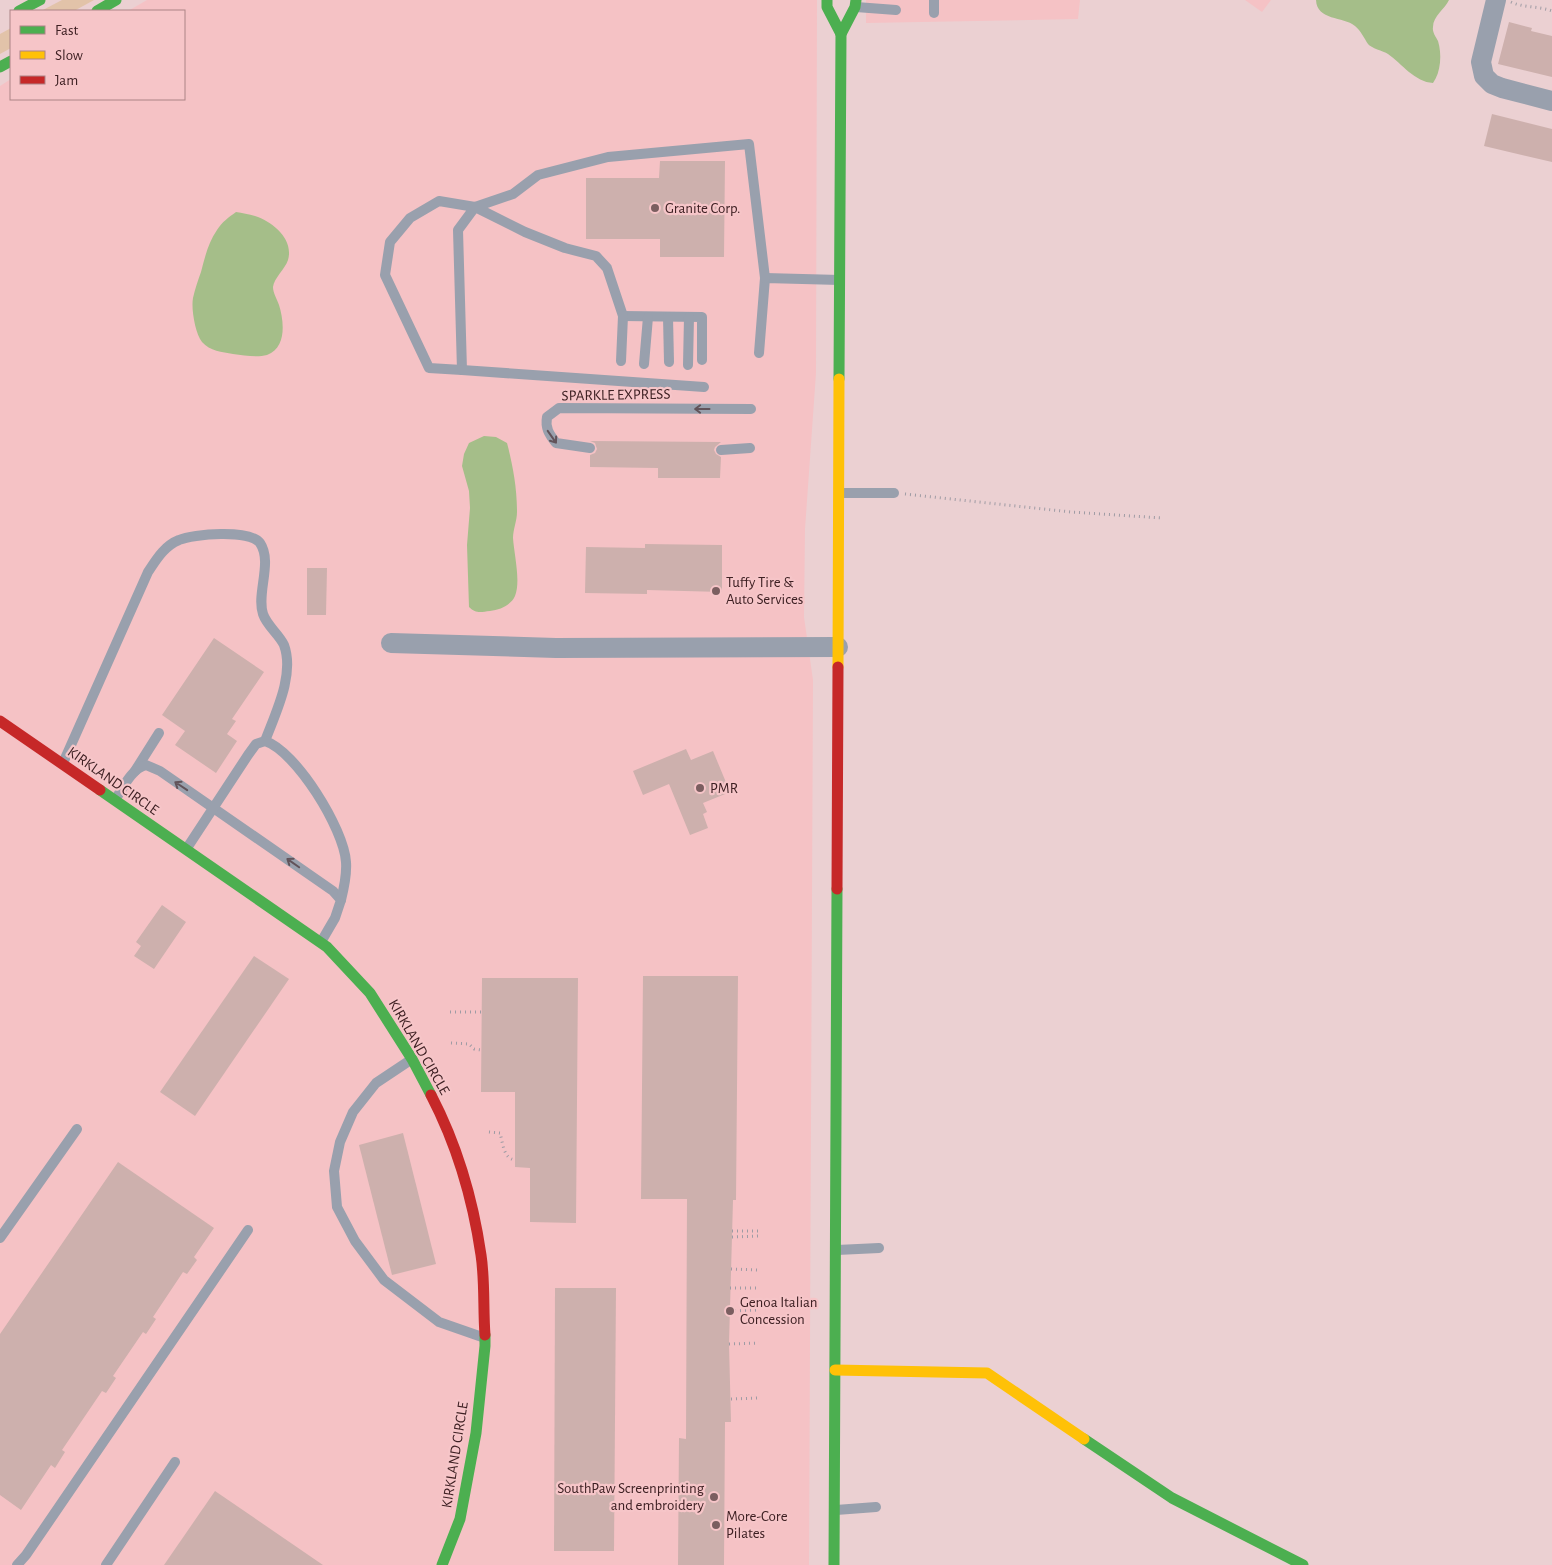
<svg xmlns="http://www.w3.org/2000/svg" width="1552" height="1565" font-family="'Alegreya Sans',sans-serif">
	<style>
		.built { fill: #f5c2c5 }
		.green { fill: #e2c3a9 }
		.water { fill: #a5be89 }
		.building { fill: #cdb0ad }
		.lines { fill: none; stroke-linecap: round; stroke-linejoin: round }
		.path { stroke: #9e9ba4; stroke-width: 3; stroke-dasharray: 1 4; stroke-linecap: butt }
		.lane { stroke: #99a0ad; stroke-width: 10 }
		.street { stroke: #99a0ad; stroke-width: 20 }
		.fast { stroke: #4caf50; stroke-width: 11 }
		.slow { stroke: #ffc107; stroke-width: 11 }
		.jam { stroke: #c62828; stroke-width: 11 }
		.oneway { stroke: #62535a }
		.poi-dot { fill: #7b5e60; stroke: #f6c5c8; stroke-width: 2 }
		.labels { text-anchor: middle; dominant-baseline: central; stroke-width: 4.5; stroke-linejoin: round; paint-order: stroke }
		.poi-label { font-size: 15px; fill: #3e2023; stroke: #f6c5c8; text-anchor: start }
		.street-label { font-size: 15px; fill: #3e2023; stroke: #f6c5c8 }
	</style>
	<rect width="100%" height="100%" fill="#ebd0d2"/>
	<g class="built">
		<polygon points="147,0 817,0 816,373 805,529 804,617 813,680 809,1565 0,1565 0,86 11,79 11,99 184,99 184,11 128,11"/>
		<polygon points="866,0 1080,0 1078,19 866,23"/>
		<polygon points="1245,0 1271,0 1262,12"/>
	</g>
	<g class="green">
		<polygon points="62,0 94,0 74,11 41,11"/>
		<polygon points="11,28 11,48 0,54 0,34"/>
	</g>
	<g class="water">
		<path d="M1316 0H1449C1445 9 1433 16 1433 27 1432 32 1436 37 1438 41 1442 54 1441 72 1433 83 1415 82 1402 64 1388 54 1383 51 1371 48 1368 44 1364 38 1361 31 1355 26 1343 16 1317 21 1316 0Z"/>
		<path d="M236 212C242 213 249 214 255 216 273 222 294 239 288 260 285 269 274 278 273 287 273 293 277 299 279 305 284 321 287 348 267 355 256 358 244 355 233 354 222 352 210 351 202 342 195 333 191 308 193 298 195 289 198 280 201 272 205 257 208 243 217 230 222 222 229 217 236 212Z"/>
		<path d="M484 436 496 437 507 443C513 466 517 488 517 512 517 521 513 529 513 538 514 554 521 581 515 596 511 605 500 610 490 611 481 612 476 614 469 607L467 545 470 508 469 491 462 466 464 454 469 443Z"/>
	</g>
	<g class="building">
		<polygon points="1509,22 1532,28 1531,31 1552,36 1552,77 1498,64"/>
		<polygon points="1492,114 1552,129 1552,162 1484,146"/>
		<polygon points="660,161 725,161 724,257 660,257 660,239 586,239 586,178 659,178"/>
		<polygon points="590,441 721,442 715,447 714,450 716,454 721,457 720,478 658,478 658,468 590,467 590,455 595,453 597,449 595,443"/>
		<polygon points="645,544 722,545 722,592 647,590 647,594 585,593 586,547 645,548"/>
		<polygon points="307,568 327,568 326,615 307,615"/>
		<polygon points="214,638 264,672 232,719 236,721 227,734 237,741 216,773 175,745 185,731 162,715"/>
		<polygon points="686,749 691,760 713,751 730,792 703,803 707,812 703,814 708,828 690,835 669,784 643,795 633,771"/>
		<polygon points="162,905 186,922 154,969 134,956 141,946 136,942"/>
		<polygon points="254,956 289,979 195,1116 160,1092"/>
		<polygon points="643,976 738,976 736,1200 733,1200 729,1344 731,1422 725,1422 724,1565 678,1565 679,1438 686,1439 687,1199 641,1199"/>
		<polygon points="482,978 578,978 576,1223 530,1222 530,1168 515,1167 515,1092 481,1092"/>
		<polygon points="403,1133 436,1264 392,1275 359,1145"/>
		<polygon points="118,1162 214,1228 194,1257 197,1260 187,1274 183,1272 153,1317 156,1319 146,1334 143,1332 113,1376 116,1378 106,1393 102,1391 62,1450 65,1452 55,1468 51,1465 21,1510 0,1495 0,1334"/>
		<polygon points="555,1288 616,1288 614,1551 554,1551"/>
		<polygon points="215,1491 323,1565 164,1565"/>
	</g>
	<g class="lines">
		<g class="path">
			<path d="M1511 2C1524 8 1539 6 1552 11"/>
			<polyline points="905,494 1071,512 1162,518"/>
			<polyline points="450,1012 481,1012"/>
			<polyline points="451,1043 469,1044 474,1049 481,1050"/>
			<path d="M489 1132 500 1133C503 1143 503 1158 515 1160"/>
			<polyline points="732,1231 759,1231"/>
			<polyline points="732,1237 759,1236"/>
			<polyline points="731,1269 759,1270"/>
			<polyline points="730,1288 759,1288"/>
			<polyline points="730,1311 759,1310"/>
			<polyline points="729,1344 759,1343"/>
			<polyline points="731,1399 758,1398"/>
		</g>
		<g class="lane">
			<polyline points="856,7 896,10"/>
			<polyline points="934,13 934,0"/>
			<polyline points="623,316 702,317 702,360"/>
			<polyline points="668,317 669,362"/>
			<polyline points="759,353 765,278 840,280"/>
			<polyline points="621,361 623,316 607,268 596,256 565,248 525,232 475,207 439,201 410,218 390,242 385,275 429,368 462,370 458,230 475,207 513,194 538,175 608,157 749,144 765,278"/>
			<polyline points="644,364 648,317"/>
			<polyline points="688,365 689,317"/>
			<polyline points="462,370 704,387"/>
			<path d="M590 448 556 443C549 434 545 428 547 417L559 408 751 409"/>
			<polyline points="721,450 750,448"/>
			<polyline points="841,493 894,493"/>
			<path d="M63 763 148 572C156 560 164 546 179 540 193 534 250 529 260 543 273 562 256 594 263 614 267 626 279 634 284 645 295 675 275 714 265 741"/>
			<polyline points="135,771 159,733"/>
			<path d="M115 800C123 788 131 769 146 765L160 771 333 891 341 900 335 918 321 942"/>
			<path d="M187 848 248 755 256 744 265 741C296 751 344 829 346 862 347 875 344 888 341 900"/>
			<polyline points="412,1059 376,1083 353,1112 340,1142 334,1171 337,1207 355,1241 384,1280 439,1322 482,1337"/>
			<polyline points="0,1238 77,1129"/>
			<polyline points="837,1250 879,1248"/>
			<polyline points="836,1510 876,1507"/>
			<polyline points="17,1565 26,1555 248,1230"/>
			<polyline points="106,1565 175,1462"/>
		</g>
		<g class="street">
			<polyline points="1496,0 1481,62 1484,76 1492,84 1502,88 1552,101"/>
			<polyline points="391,643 556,648 838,647"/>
		</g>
		<g class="fast">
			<polyline points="827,0 827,7 841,34"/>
			<polyline points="19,11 40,0"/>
			<polyline points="97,11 116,0"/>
			<polyline points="0,67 11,61"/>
			<polyline points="839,379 841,34 855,7 856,0"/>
			<polyline points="100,790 327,947 370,993 412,1059 431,1095"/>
			<polyline points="1084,1439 1172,1498 1303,1565"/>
			<polyline points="442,1565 460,1519 476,1433 485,1346 485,1335"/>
			<polyline points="834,1565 837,889"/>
		</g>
		<g class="slow">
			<polyline points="838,667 839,379"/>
			<polyline points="835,1370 987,1373 1084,1439"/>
		</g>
		<g class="jam">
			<polyline points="0,721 100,790"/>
			<polyline points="837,889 838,667"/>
			<path d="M431 1095C457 1145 473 1200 481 1255 485 1281 483 1309 485 1335"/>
		</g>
	</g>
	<defs><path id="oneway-shaft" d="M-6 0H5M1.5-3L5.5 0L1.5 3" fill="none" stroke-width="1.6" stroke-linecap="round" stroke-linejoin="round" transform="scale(1.25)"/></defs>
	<g class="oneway">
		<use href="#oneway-shaft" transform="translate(702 409) rotate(-180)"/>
		<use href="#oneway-shaft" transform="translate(552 437) rotate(55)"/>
		<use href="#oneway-shaft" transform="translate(181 786) rotate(-146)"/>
		<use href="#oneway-shaft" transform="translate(293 863) rotate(-145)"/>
	</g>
	<g class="poi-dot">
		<circle cx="655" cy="208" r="5"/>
		<circle cx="716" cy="591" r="5"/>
		<circle cx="700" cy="788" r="5"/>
		<circle cx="730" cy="1311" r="5"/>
		<circle cx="714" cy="1497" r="5"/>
		<circle cx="716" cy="1525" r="5"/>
	</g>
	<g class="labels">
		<g class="poi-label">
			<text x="665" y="208">Granite Corp.</text>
			<text x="726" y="582">Tuffy Tire &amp;<tspan x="726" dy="17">Auto Services</tspan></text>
			<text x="710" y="788">PMR</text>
			<text x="740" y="1302">Genoa Italian<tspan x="740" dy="17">Concession</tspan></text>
			<text x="704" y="1488" text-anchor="end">SouthPaw Screenprinting<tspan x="704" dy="17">and embroidery</tspan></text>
			<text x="726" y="1516">More-Core<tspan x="726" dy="17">Pilates</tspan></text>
		</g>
		<g class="street-label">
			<text transform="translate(616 395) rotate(-1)">SPARKLE EXPRESS</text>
			<text transform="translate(113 781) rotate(35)">KIRKLAND CIRCLE</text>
			<text transform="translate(419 1047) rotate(60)">KIRKLAND CIRCLE</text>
			<text transform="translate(455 1455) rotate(-81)">KIRKLAND CIRCLE</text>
		</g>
	</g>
	<rect x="10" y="10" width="175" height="90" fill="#f6c5c8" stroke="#ac8386"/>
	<rect x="20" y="26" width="25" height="8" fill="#4caf50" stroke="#ac8386"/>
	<text x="55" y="35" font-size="15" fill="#3e2023">Fast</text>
	<rect x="20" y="51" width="25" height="8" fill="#ffc107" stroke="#ac8386"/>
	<text x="55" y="60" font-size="15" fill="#3e2023">Slow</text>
	<rect x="20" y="76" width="25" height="8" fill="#c62828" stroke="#ac8386"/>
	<text x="55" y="85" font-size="15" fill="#3e2023">Jam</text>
</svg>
